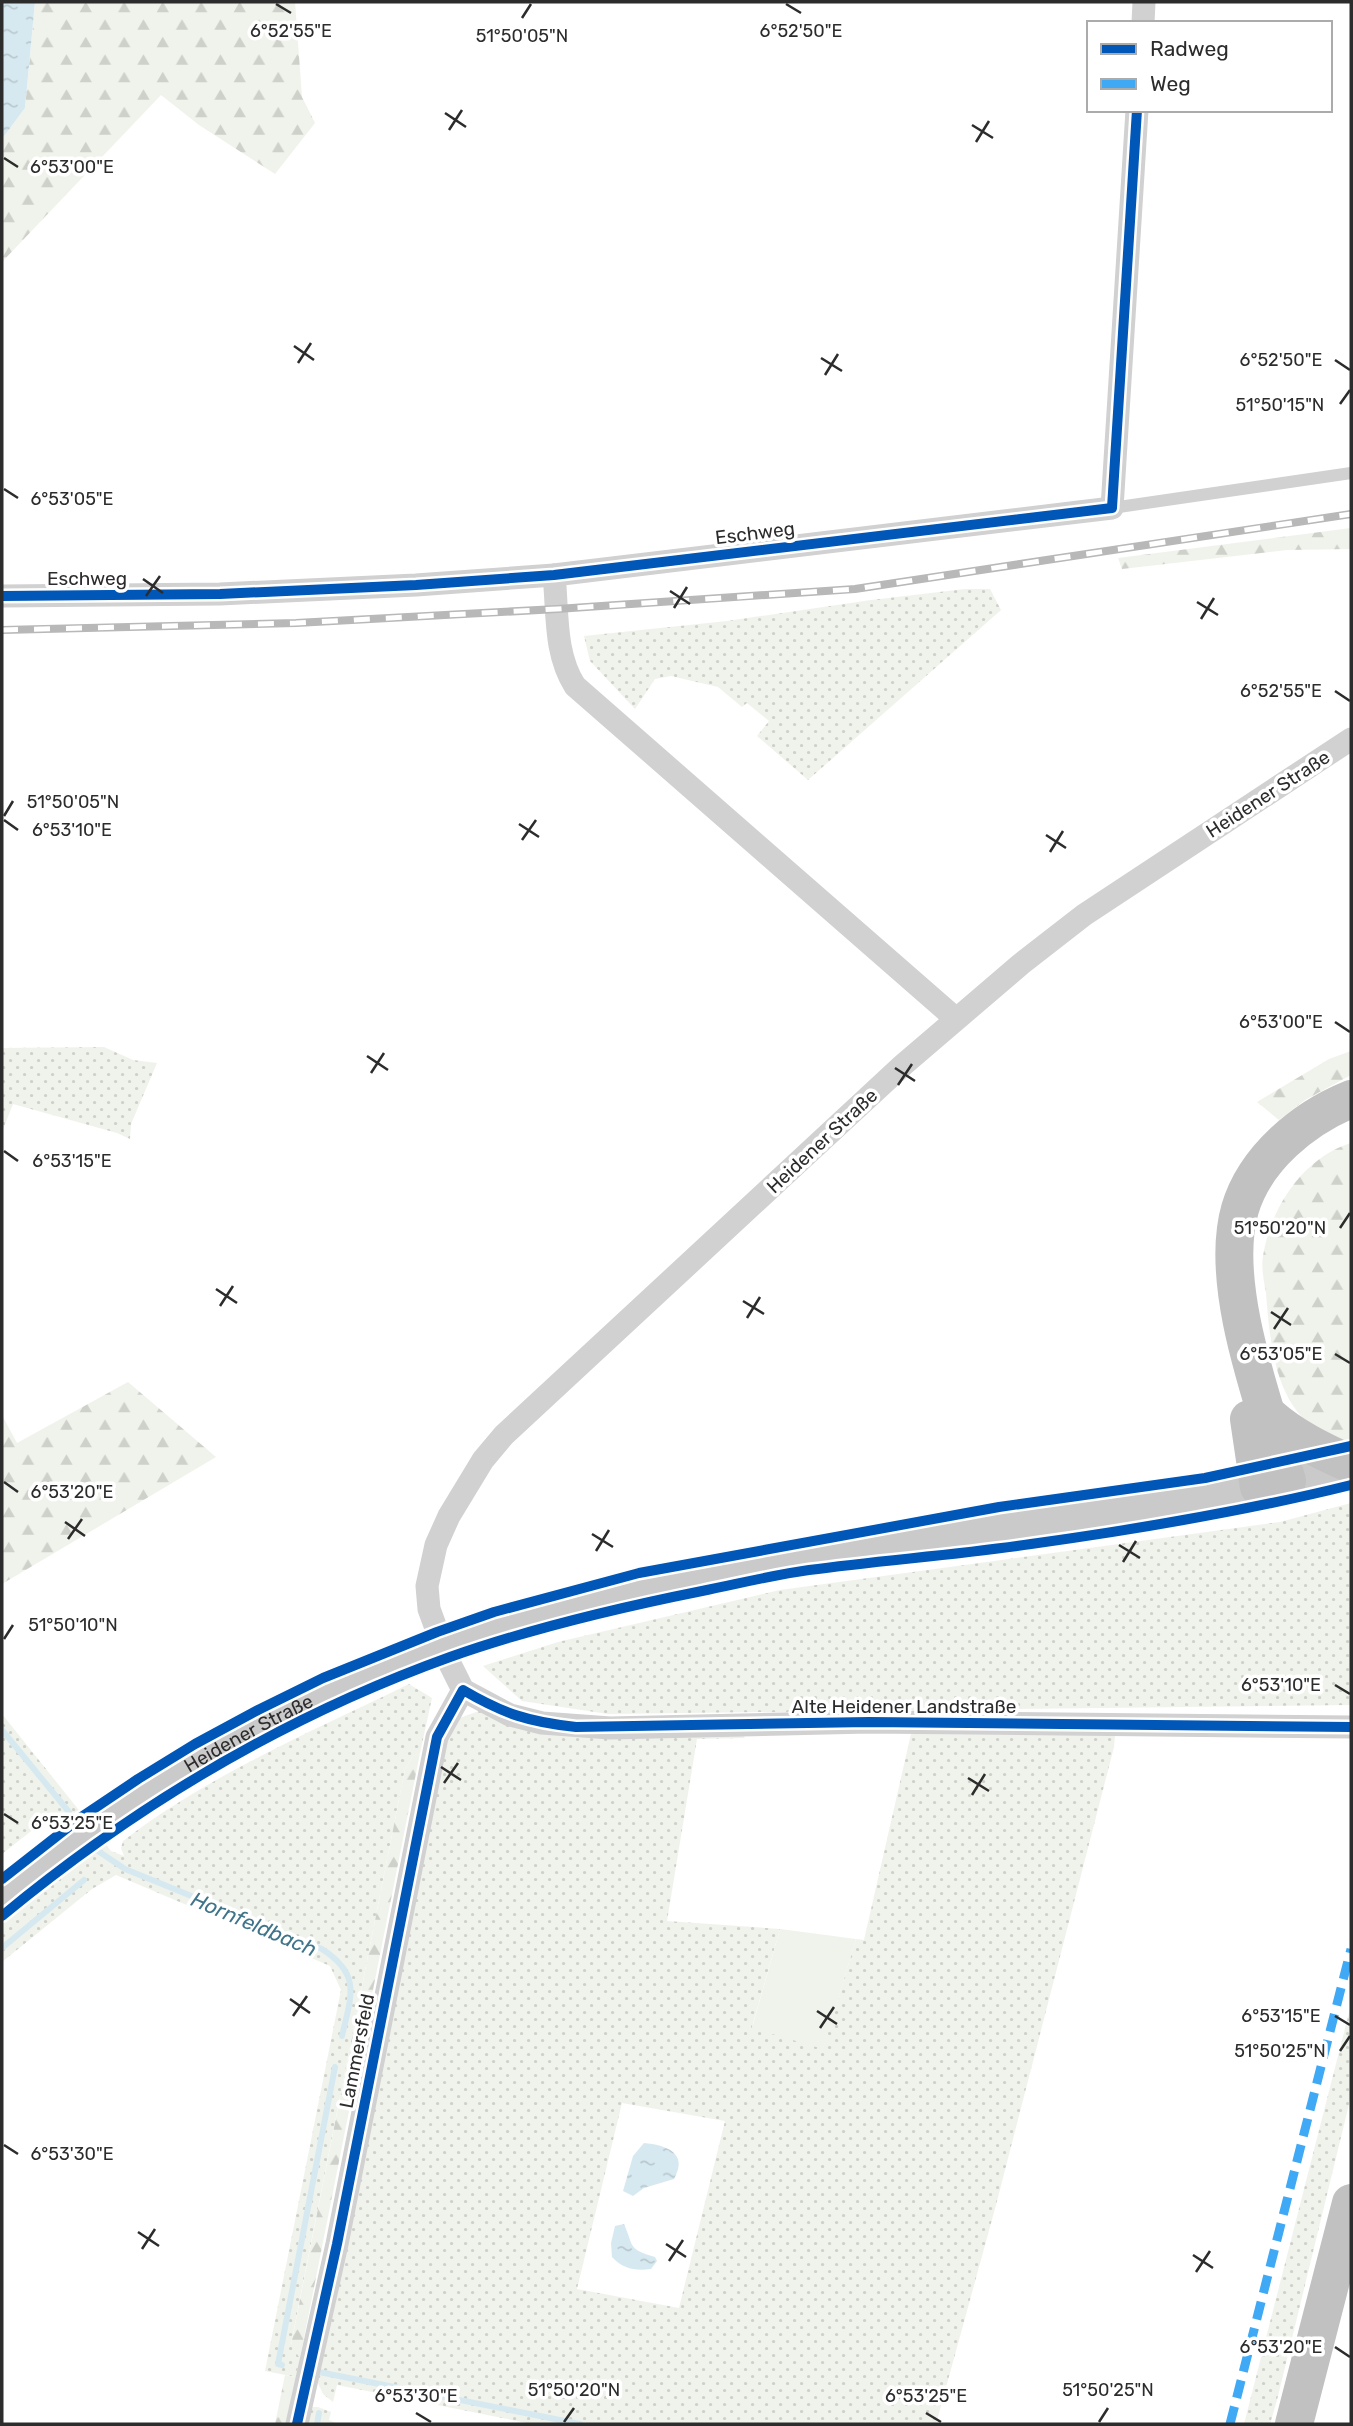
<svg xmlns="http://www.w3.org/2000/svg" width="1353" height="2426" font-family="Rubik,sans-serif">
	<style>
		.grass { fill: url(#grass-dots); fill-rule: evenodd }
		.forest { fill: url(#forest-firs) }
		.green { fill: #f0f3eb }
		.water { fill: url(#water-ripples) }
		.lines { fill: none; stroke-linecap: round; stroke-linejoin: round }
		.stream { stroke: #d7e9f0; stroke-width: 6 }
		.service { stroke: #d1d1d1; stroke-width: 12 }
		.minor { stroke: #d1d1d1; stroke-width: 23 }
		.secondary { stroke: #cacaca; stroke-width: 33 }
		.trunk { stroke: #c1c1c1; stroke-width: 38 }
		.rail-casing { stroke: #b8b8b8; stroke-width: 8 }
		.rail { stroke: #fff; stroke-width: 5; stroke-dasharray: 16; stroke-linecap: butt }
		.quiet { stroke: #3fa9f5; stroke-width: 9; stroke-dasharray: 18 9; stroke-linecap: butt }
		.cycleway-casing { stroke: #fff; stroke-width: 15 }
		.cycleway { stroke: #0057b8; stroke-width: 10 }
		.ticks { fill: none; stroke: #2c2c2c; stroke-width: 2.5 }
		.labels { text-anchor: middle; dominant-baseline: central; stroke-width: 7; stroke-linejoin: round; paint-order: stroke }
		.street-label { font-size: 19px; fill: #2c2c2c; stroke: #fff }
		.water-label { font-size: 21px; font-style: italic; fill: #3f748a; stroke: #fff }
		.ticks-label { font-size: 18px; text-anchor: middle; fill: #2c2c2c; stroke: #fff; stroke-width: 7; stroke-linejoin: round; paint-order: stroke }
	</style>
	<defs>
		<pattern id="grass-dots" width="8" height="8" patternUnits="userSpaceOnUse" patternTransform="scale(1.75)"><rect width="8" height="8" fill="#f0f3eb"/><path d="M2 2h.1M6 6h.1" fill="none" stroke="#ced0ca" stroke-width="1.8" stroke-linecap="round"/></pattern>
		<pattern id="forest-firs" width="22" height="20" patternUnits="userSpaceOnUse" patternTransform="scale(1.75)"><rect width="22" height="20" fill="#f0f3eb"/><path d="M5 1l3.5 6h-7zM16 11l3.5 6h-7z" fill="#ced0ca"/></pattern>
		<pattern id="water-ripples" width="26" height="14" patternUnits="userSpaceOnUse" patternTransform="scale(1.75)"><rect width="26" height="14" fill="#d7e9f0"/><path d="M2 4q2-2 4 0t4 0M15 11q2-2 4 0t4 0" fill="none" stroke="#b9c8ce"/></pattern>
	</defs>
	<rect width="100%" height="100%" fill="#fff"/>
	<g class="grass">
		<polygon points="965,589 990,589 1001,610 808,780 757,736 769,721 747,703 742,707 718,687 671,676 655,679 635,709 590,661 584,636 727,621 871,600"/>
		<polygon points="104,1047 133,1060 157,1063 131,1124 130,1139 117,1133 13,1104 2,1132 2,1048"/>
		<polygon points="1351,1503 1351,1705 608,1714 522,1701 483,1666 558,1642 780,1590 1280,1522"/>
		<path d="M409 1684 432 1698 420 1753 413 1756 405 1769 291 2344 300 2358 296 2377 265 2371 341 1990 330 1966 116 1875 92 1889 2 1962V1920L102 1839 111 1851 124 1856 121 1848 123 1841C210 1774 311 1732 409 1684Z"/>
		<path d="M479 1711 740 1732 745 1738 697 1739 667 1921 780 1929 752 2027 823 2048 856 1939 864 1940 911 1734 1115 1735 1114 1747 996 2205 936 2424H532L337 2385 333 2402 323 2394 317 2381 444 1746 454 1720ZM622 2103 725 2121 679 2308 577 2289Z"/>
		<polygon points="2,1714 82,1814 65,1826 54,1813 2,1854"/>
		<polygon points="1351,2005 1351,2096 1277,2400 1270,2424 1244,2424"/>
		<polygon points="311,2407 318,2407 331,2412 329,2420 337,2424 308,2424"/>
	</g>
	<g class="forest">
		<polygon points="35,2 295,2 302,97 315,123 275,174 199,125 161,95 2,262 2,139 25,108"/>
		<polygon points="1351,528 1351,549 1287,550 1122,569 1118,558"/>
		<polygon points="1351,1051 1351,1075 1305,1100 1279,1120 1257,1102 1329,1059"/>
		<path d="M1351 1143V1439C1341 1442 1336 1439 1326 1434 1275 1411 1270 1343 1266 1293 1264 1282 1261 1267 1263 1256 1271 1207 1303 1158 1351 1143Z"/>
		<polygon points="128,1382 216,1457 2,1584 2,1415 17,1443"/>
		<polygon points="420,1753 300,2358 291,2345 405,1769 413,1756"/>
		<polygon points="285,2375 296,2377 287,2424 275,2424"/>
	</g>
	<polygon class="green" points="780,1929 856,1939 823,2049 752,2028"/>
	<g class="water">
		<polygon points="2,2 35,2 25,108 2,139"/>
		<path d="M644 2143C666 2145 689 2153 674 2179L644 2188 633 2196 623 2191 633 2156Z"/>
		<path d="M624 2224C634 2246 627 2249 655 2257L657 2261 651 2269C635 2271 623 2269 612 2257L611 2243 615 2226Z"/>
	</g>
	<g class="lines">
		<g class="stream">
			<polyline points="2,1730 69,1812"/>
			<path d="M98 1851 125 1869 322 1949C362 1975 351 1996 342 2036"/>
			<polyline points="2,1948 84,1880"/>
			<polyline points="282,2365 278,2364 335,2067"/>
			<polyline points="319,2372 580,2424"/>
			<polyline points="317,2424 319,2413"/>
		</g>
		<polyline class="service" points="1112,508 1351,473"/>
		<g class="minor">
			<polyline points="1143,23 1144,2"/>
			<path d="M554 575C558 613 554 653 575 686L956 1019"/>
			<polyline points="2,596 220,594 416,585 554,575 1112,508 1137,110"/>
			<polyline points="1351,739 1084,915 1021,964 903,1065 504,1435 483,1460 449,1516 436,1545 427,1586 429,1609 447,1658 463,1690 510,1715 542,1723 610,1728 869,1722 1351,1727"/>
			<polyline points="297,2424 337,2244 437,1737 463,1690"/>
		</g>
		<path class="secondary" id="s1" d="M2 1896C152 1774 322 1680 507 1623 569 1604 633 1591 696 1578 734 1570 772 1560 810 1554 959 1530 1112 1518 1260 1487 1291 1481 1321 1472 1351 1465"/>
		<g class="trunk">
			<path d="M1268 1415C1293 1437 1321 1451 1351 1464"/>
			<polyline points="1249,1419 1259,1487"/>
			<path d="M1287 1481C1265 1406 1218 1285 1240 1209 1255 1158 1304 1118 1351 1099"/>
			<polyline points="1294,2424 1351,2203"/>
		</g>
		<g class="rail-casing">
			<polyline id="rail" points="2,630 296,623 557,609 855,589 1351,514"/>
		</g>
		<use href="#rail" class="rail"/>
		<polyline class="quiet" points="1230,2424 1351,1949"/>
		<g class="cycleway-casing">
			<g id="cycleway">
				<polyline points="2,596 220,594 416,585 554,575 1112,508 1137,110"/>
				<polyline points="2,1879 80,1818 138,1779 195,1744 258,1710 323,1678 437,1632 494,1612 639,1573 999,1507 1205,1478 1351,1446"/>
				<path d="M2 1916C136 1805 286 1716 450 1657 532 1628 617 1608 702 1591 737 1584 773 1575 809 1570 883 1560 957 1555 1031 1544 1139 1529 1246 1511 1351 1485"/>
				<path d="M297 2424 337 2244 437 1737 463 1690C504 1714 529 1722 576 1727L869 1722 1351 1727"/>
			</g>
		</g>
		<use href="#cycleway" class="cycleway"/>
	</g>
	<path class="ticks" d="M276 4 291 13M786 4 801 13M522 18 531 4M445 113 466 127M972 125 993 138M449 130 462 110M976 142 989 121M4 158 18 167M294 346 314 360M821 358 842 371M1335 360 1350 370M298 363 311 343M825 375 838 354M1340 404 1350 390M4 489 18 498M143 579 163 593M670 591 690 604M146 596 160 576M1197 602 1218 615M674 608 687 587M1201 619 1214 598M1335 691 1350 701M4 816 13 801M4 820 18 830M519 824 539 837M1046 835 1066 848M522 840 536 820M1050 852 1063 831M1335 1022 1350 1032M367 1056 388 1070M895 1068 915 1081M371 1073 384 1053M898 1085 912 1064M4 1151 18 1161M1340 1228 1350 1213M216 1289 237 1303M743 1301 764 1314M220 1306 233 1286M1271 1312 1291 1325M747 1318 760 1297M1274 1329 1288 1308M1335 1354 1350 1363M4 1482 18 1492M65 1522 85 1536M592 1534 613 1547M68 1539 82 1519M1119 1545 1140 1558M596 1551 609 1530M1123 1562 1136 1541M4 1639 13 1625M1335 1685 1350 1694M441 1767 461 1780M968 1778 989 1791M444 1783 458 1763M972 1795 985 1774M4 1814 18 1823M290 1999 310 2013M817 2011 837 2024M293 2016 307 1996M1335 2016 1350 2025M820 2028 834 2007M1340 2051 1350 2036M4 2145 18 2154M138 2232 159 2246M666 2244 686 2257M142 2249 155 2229M1193 2255 1213 2268M669 2261 683 2240M1196 2272 1210 2251M1335 2347 1350 2357M416 2413 431 2422M926 2413 941 2422M564 2422 574 2408M1099 2422 1108 2408"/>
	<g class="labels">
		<g class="street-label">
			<text transform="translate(755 533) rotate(-7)">Eschweg</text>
			<text x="87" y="578">Eschweg</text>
			<text transform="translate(1268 794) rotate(-33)">Heidener Straße</text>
			<text transform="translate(822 1141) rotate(-43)">Heidener Straße</text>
			<text x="904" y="1706">Alte Heidener Landstraße</text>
			<text stroke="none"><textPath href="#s1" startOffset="296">Heidener Straße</textPath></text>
			<text transform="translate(357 2051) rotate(-79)">Lammersfeld</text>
		</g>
		<g class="water-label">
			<text transform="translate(254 1924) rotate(23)">Hornfeldbach</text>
		</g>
	</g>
	<g class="ticks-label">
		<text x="801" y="37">6°52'50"E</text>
		<text x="291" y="37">6°52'55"E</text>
		<text x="522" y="42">51°50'05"N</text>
		<text x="72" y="173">6°53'00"E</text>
		<text x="1281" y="366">6°52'50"E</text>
		<text x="1280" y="411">51°50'15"N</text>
		<text x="72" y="505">6°53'05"E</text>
		<text x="1281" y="697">6°52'55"E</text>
		<text x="73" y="808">51°50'05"N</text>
		<text x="72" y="836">6°53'10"E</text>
		<text x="1281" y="1028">6°53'00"E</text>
		<text x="72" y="1167">6°53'15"E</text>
		<text x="1280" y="1234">51°50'20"N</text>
		<text x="1281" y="1360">6°53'05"E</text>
		<text x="72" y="1498">6°53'20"E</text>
		<text x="73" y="1631">51°50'10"N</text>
		<text x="1281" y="1691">6°53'10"E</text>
		<text x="72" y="1829">6°53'25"E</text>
		<text x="1281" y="2022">6°53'15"E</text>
		<text x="1280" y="2057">51°50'25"N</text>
		<text x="72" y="2160">6°53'30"E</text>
		<text x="1281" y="2353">6°53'20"E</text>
		<text x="574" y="2396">51°50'20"N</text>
		<text x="1108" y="2396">51°50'25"N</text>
		<text x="416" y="2402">6°53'30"E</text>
		<text x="926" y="2402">6°53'25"E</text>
	</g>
	<rect width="1353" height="2426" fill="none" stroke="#2c2c2c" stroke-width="7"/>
	<rect x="1087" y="21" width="245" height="91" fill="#ffffff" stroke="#ababab" stroke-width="2"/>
	<rect x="1101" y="44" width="35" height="10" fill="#0057b8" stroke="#ababab" stroke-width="2"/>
	<text x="1150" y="56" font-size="21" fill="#2c2c2c">Radweg</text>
	<rect x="1101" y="79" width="35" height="10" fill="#3fa9f5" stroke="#ababab" stroke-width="2"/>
	<text x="1150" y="91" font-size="21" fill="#2c2c2c">Weg</text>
</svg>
